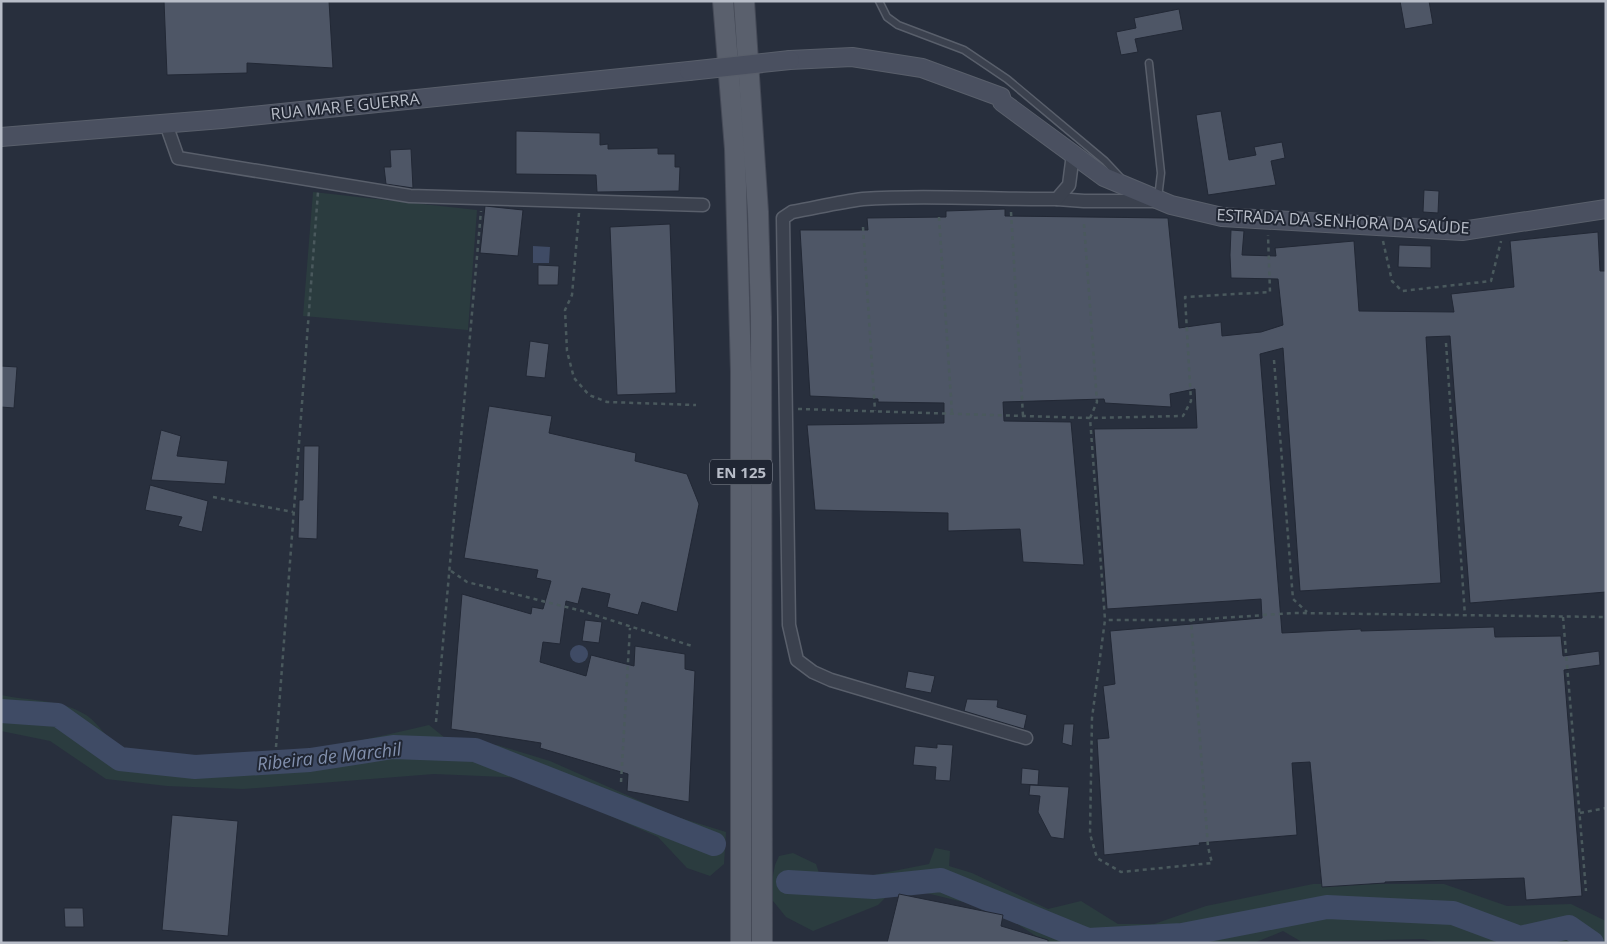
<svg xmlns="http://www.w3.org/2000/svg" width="1607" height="944" font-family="'Open Sans',sans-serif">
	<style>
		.green { fill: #2b3c3f }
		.water { fill: #3f4b65 }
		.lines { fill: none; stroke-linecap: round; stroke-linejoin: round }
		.river { stroke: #3f4b65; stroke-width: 24 }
		.building { fill: #4e5666; stroke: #222835 }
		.lane-casing { stroke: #595f6b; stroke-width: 9 }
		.street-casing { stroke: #595f6b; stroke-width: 15 }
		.secondary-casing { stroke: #595f6b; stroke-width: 20 }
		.primary-casing { stroke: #454a57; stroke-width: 22 }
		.path { stroke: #4a595d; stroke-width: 2.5; stroke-dasharray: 4 4; stroke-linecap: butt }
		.lane { stroke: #3b414e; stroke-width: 6 }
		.street { stroke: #3b414e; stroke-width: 12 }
		.secondary { stroke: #4a5060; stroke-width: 18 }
		.primary { stroke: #5a606d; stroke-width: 20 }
		.secondary-bridge-casing { stroke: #595f6b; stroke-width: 20; stroke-linecap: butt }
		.secondary-bridge { stroke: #4a5060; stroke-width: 18 }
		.labels { text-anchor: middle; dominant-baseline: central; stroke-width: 4; stroke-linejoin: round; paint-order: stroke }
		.shield { fill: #202633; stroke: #8a909b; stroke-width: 1 }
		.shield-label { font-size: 15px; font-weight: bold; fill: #b8bdc8 }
		.street-label { font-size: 16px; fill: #b8bdc8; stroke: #202633 }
		.water-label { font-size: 18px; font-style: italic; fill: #8290ad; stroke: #202633 }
	</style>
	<rect width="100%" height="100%" fill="#282f3d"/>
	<g class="green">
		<polygon points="313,192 477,210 468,330 303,316"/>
		<path d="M1 695C29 701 61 699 86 715 98 722 112 747 125 750 219 773 336 747 429 725L450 742 497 745 550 761 674 816 726 832 724 864 710 876 687 868 658 837 525 778 434 774 243 789 167 786 106 779 50 741 1 731Z"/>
		<polygon points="935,848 950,851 949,866 972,873 1048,909 1081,901 1118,924 1154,924 1206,906 1313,884 1444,884 1507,906 1571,904 1606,921 1606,943 1441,943 1423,939 1302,942 1283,931 1254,943 1050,943 1042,940 996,910 918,891 893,890 878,905 813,931 786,917 769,896 775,865 779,856 793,853 816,864 820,876 853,879 929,864"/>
	</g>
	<g class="water">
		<polygon points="533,246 550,247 549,263 533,263"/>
		<circle cx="579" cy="654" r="9"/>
	</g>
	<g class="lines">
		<g class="river">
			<polyline points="1,711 58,715 120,759 195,767 310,760 393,747 475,750 714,844"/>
			<polyline points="788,882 874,887 941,880 1088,940 1182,935 1327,907 1453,913 1520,938 1569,927 1592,943"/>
		</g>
	</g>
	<g class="building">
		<polygon points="164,1 329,1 333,68 247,63 247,73 167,75"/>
		<polygon points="1400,1 1429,1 1433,24 1405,29"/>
		<polygon points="1179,9 1183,30 1135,39 1138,52 1121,55 1116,32 1136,28 1134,18"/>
		<polygon points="1221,111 1229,160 1256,155 1254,147 1282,142 1285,158 1271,161 1276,185 1208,195 1196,115"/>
		<polygon points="516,131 600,133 600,145 608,144 608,149 658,148 658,154 675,154 675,167 680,167 679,191 597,192 596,175 516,174"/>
		<polygon points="411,149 413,188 386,184 384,167 391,167 390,150"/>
		<polygon points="1424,190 1439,191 1438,213 1423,212"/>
		<polygon points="485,206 523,210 518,256 480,253"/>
		<polygon points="1005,209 1005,216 1168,218 1179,328 1221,322 1222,336 1261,332 1283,325 1278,279 1231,278 1230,255 1231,230 1244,231 1242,255 1276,256 1275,248 1354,241 1359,311 1454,312 1451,294 1514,287 1510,241 1598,232 1600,271 1606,271 1606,592 1470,603 1450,336 1426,337 1441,583 1300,591 1283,348 1260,354 1282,633 1361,629 1361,631 1494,627 1495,637 1561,636 1563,656 1599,651 1600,665 1564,670 1582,896 1526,900 1524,878 1385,882 1385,883 1322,887 1310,762 1292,763 1297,835 1199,843 1200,845 1104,855 1097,739 1109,738 1103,686 1115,684 1110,631 1262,618 1261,599 1107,609 1094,429 1197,428 1195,389 1170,394 1171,407 1105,403 1104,399 1003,402 1004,421 1071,422 1084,565 1023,562 1020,529 948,531 948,513 815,510 807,425 944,423 944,403 878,402 878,399 810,396 800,230 868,230 867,218 946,217 946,211"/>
		<polygon points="670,224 676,393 617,395 610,227"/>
		<polygon points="1399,245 1431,246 1431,268 1398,267"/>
		<polygon points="538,265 559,266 558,285 538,285"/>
		<polygon points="530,341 549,344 545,378 526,376"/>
		<polygon points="1,366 17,367 14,408 1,407"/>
		<polygon points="489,406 552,416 549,433 636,453 635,461 687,474 699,504 677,612 642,602 638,615 607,607 610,594 582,588 578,604 566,601 560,644 543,642 540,662 586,676 591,655 634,666 635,646 685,654 685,669 695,671 689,802 627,791 628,774 540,748 541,743 451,729 462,594 531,614 532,607 543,609 551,581 536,578 538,570 464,558"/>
		<polygon points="161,430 181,436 177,456 228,461 225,484 151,480"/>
		<polygon points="304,446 319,446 317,539 298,538 299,500 303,500"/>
		<polygon points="150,485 208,501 202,532 178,526 182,517 145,510"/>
		<polygon points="585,620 602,622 599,643 582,641"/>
		<polygon points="908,671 935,676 931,693 905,688"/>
		<polygon points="967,699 998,700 997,707 1027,715 1024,729 964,711"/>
		<polygon points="1064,724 1074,724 1072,746 1062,743"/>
		<polygon points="937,744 953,745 950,781 935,780 936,767 913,765 915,746 937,748"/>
		<polygon points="1022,768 1039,770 1038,785 1021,784"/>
		<polygon points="1030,785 1069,787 1064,839 1051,837 1038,812 1040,796 1029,795"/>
		<polygon points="172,815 238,821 228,936 162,930"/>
		<polygon points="899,894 1003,915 1001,926 1048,940 1048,943 887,943"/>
		<polygon points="64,908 83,908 84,927 65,927"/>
	</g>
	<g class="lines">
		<g class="lane-casing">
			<g id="lane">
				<polyline points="879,1 887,17 898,25 964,50 1007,79 1105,161 1120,177"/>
				<polyline points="1149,63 1161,173 1158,198"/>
			</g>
		</g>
		<g class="street-casing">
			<g id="street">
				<polyline points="166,124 178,158 410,196 703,205"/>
				<polyline points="1057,199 1084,201 1157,201"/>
				<path d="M1026 738 831 680 813 672 797 660 789 625 783 218 792 212C815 208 839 202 863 199 927 194 992 200 1057 199L1069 185 1073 154"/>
			</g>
		</g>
		<g class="secondary-casing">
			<g id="secondary">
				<polyline points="790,60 852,57 922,68 1001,97 1002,102 1104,177 1171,205 1222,217 1462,231 1606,209"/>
				<polyline points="1,137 222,119 689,71"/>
			</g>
		</g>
		<g class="primary-casing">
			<g id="primary">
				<polyline points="723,1 735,149 741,372 741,943"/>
				<polyline points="744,1 758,212 761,317 762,943"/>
			</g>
		</g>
		<g class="path">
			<polyline points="1011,212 1023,416"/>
			<polyline points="579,213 572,295 565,310 567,351 574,378 589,395 607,402 696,405"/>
			<polyline points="939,217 952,413"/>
			<polyline points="1084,224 1097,402 1090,418 1105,620 1092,718 1090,834 1097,858 1121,872 1212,863 1208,847 1191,620 1105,620"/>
			<polyline points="863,227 875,411"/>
			<polyline points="1383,241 1392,281 1402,291 1491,281 1501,241"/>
			<polyline points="1446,343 1465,616"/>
			<polyline points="1274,360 1293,599 1307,612"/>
			<polyline points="798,409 1090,418 1183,416 1191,401 1185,297 1270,292 1268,235"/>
			<polyline points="213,497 293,512"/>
			<polyline points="451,571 467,582 582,611 692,646"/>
			<polyline points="1563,617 1586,891"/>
			<polyline points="1191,620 1294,613 1606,617"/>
			<polyline points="436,722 481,211"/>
			<polyline points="276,747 318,192"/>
			<polyline points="621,782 630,628"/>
			<polyline points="1580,813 1606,808"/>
		</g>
		<use href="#lane" class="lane"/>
		<use href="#street" class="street"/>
		<use href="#secondary" class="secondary"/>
		<use href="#primary" class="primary"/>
		<g class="secondary-bridge-casing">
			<polyline id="secondary-bridge" points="689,71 790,60"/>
		</g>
		<use href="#secondary-bridge" class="secondary-bridge"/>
	</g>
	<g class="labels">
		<rect class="shield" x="710" y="459.5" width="62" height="25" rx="4"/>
		<g class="shield-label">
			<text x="741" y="472">EN 125</text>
		</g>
		<g class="street-label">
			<text transform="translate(345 106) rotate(-6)">RUA MAR E GUERRA</text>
			<text transform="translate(1343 221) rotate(3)">ESTRADA DA SENHORA DA SAÚDE</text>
		</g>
		<g class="water-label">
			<text transform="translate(329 756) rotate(-6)">Ribeira de Marchil</text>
		</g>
	</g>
	<rect width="1607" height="944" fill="none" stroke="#b8bdc8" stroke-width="5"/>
</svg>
